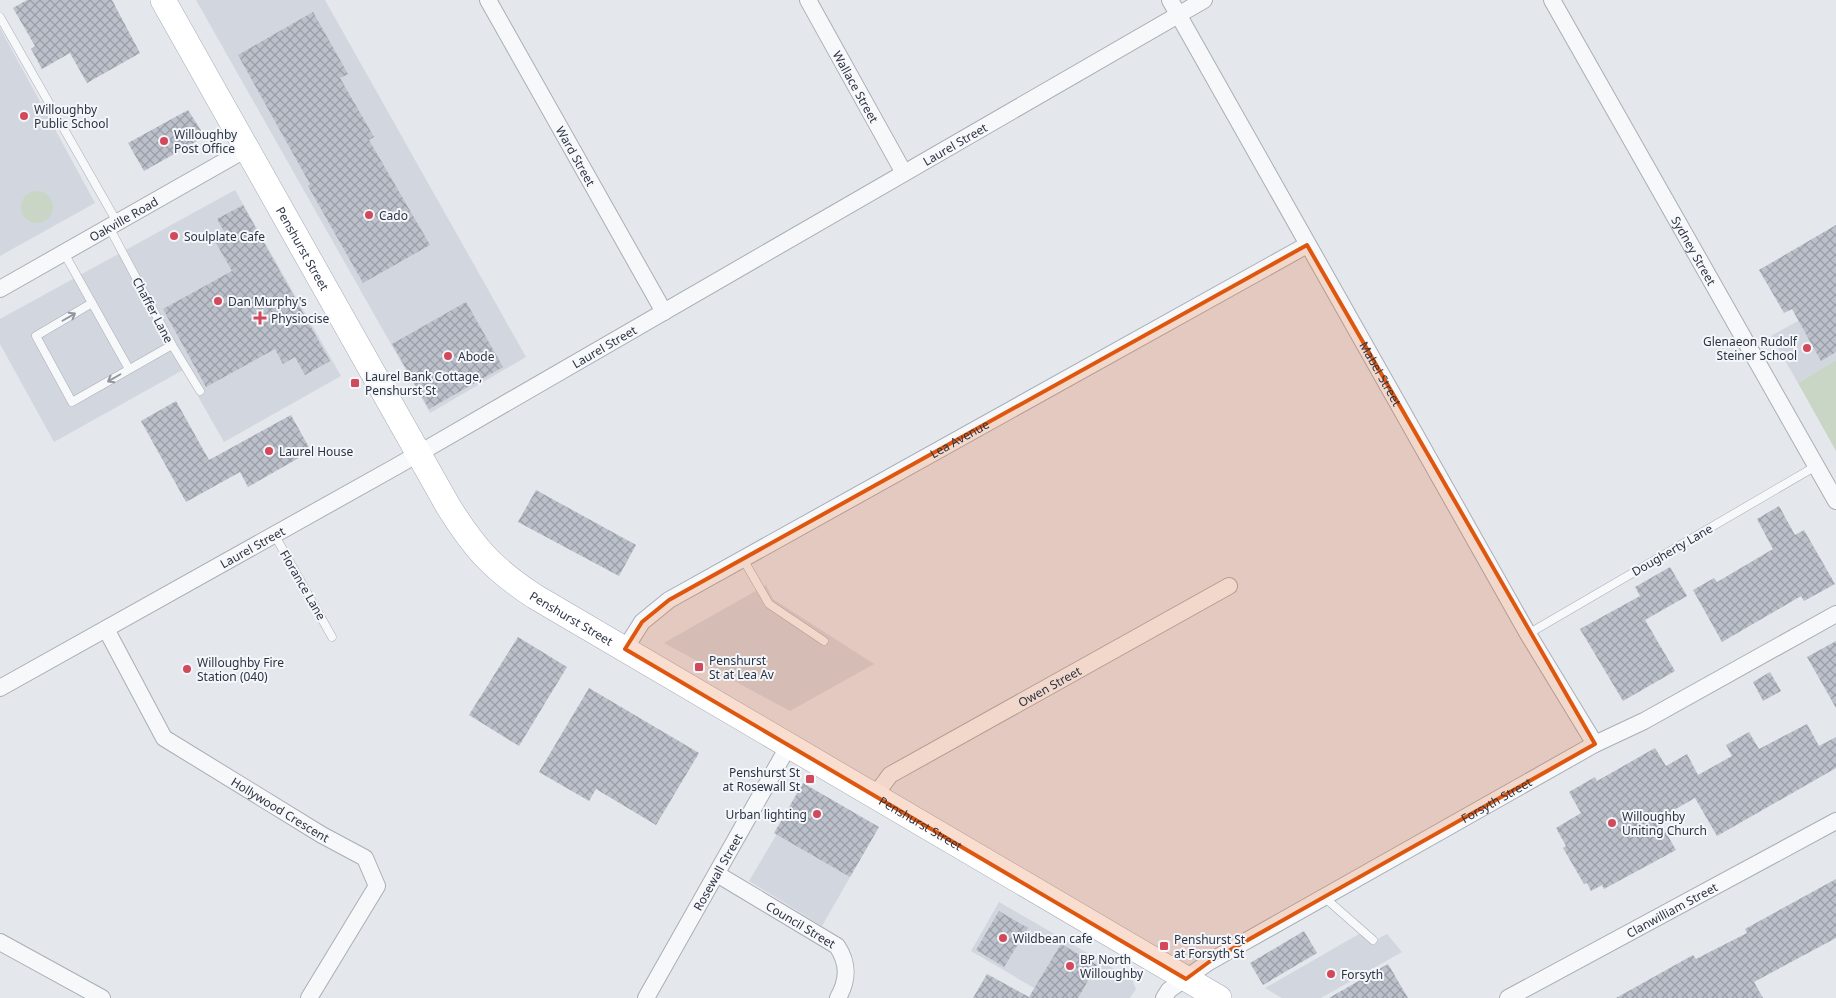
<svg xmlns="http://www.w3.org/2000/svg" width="1836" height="998" font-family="'Noto Sans',sans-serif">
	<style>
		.built { fill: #d2d6de }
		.park { fill: #c9d6c5 }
		.building { fill: url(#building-cross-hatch) }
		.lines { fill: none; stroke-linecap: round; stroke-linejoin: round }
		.lane-casing { stroke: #a9aeb7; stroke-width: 9 }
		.street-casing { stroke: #a9aeb7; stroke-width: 18 }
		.primary-casing { stroke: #a3abb8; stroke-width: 26 }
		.lane { stroke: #f7f8fa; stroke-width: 8 }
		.street { stroke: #f7f8fa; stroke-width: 16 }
		.primary { stroke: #fff; stroke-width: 25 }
		.oneway { stroke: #9196a0 }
		.marked { fill: #df570f; fill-opacity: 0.2; stroke: #df570f; stroke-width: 4; stroke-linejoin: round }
		.poi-dot { fill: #d1495b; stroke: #f4f6f9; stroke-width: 2 }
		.labels { text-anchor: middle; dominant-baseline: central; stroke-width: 4; stroke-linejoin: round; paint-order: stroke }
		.street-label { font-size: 12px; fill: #2b3445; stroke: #f4f6f9 }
		.poi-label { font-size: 12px; fill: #2b3445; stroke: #f4f6f9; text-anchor: start }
	</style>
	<defs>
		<pattern id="building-cross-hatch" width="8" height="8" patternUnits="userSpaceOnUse" patternTransform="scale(1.25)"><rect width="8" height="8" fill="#bbc0ca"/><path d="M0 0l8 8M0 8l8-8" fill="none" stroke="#989da6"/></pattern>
	</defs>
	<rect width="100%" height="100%" fill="#e4e7ec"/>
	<g class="built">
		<polygon points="196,0 325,0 526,357 430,413"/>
		<polygon points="0,28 95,203 0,256"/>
		<polygon points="235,190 341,376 224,442 183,370 54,442 0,344 0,319"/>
		<polygon points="1836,300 1836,360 1798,383 1771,336"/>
		<polygon points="766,585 773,599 874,664 790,711 664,643"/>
		<polygon points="804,788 877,830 822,926 749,881"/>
		<polygon points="999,902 1132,979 1136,989 1130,998 1051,998 971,951"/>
		<polygon points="1359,934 1370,943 1387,934 1402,952 1321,998 1282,998 1265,988"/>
	</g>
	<g class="park">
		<circle cx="37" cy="207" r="16"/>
		<polygon points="1836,360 1836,451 1798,383"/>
	</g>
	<g class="building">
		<polygon points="27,0 112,0 140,53 87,83 70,53 42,69 31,49 35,46 13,8"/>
		<polygon points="313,12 348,74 340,78 374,137 369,140 430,245 363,283 308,186 310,184 238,55"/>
		<polygon points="188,110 202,132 199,140 144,171 128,143"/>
		<polygon points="243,205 330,361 305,375 295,357 283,364 275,349 206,387 163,309 232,271 215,241 226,235 217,219"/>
		<polygon points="1836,225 1836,352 1821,361 1792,309 1784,313 1759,270"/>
		<polygon points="466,302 503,367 429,409 392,344"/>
		<polygon points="176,401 209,460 291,415 311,451 248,487 240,472 186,502 141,421"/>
		<polygon points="536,490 636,545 619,576 518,522"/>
		<polygon points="1779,506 1795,535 1804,530 1835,584 1804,601 1801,596 1722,642 1693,590 1714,578 1717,582 1773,549 1757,519"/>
		<polygon points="1670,567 1687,596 1645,620 1675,671 1623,701 1580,629 1640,596 1635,587"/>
		<polygon points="518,637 567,667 519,746 469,715"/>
		<polygon points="1836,641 1836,708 1807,657"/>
		<polygon points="1770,672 1781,691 1763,701 1753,682"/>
		<polygon points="589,688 699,753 656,825 596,789 589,801 539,772"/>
		<polygon points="1807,724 1819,746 1836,737 1836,768 1717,836 1695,798 1658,819 1676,850 1604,889 1602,885 1591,891 1587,883 1584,884 1563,848 1566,846 1556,828 1581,813 1569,792 1595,777 1597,781 1655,748 1666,766 1687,754 1698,775 1732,756 1726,745 1749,732 1759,749"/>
		<polygon points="803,783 879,827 850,877 774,833"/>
		<polygon points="1836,879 1836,938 1754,982 1763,998 1616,998 1693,955 1696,959 1747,933 1745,929"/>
		<polygon points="999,911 1028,928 1004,967 976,950"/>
		<polygon points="1304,931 1317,953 1263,985 1250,963"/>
		<polygon points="1061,944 1097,965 1078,998 973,998 987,974 1029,997"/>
		<polygon points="1388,964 1408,998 1329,998"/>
	</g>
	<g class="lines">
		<g class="lane-casing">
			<g id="lane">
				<polyline points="0,17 117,222"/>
				<polyline points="109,227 172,345 200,391"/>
				<polyline points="64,253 129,369"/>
				<polyline points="92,303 36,336 72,402 172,345"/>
				<polyline points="274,534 332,637"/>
				<polyline points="743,559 769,604 824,641"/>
				<polyline points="1528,634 1816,466"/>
				<polyline points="1324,897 1373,940"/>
			</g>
		</g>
		<g class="street-casing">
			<g id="street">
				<path id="s1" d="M488 0 664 312"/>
				<path id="s2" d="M808 0 904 173"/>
				<path id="s3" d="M1170 0 1528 634 1595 744"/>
				<path id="s4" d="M1552 0 1836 501"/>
				<path id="s5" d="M0 289 248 148"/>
				<path id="s6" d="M106 629 164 738 322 835 365 858 377 886 309 998"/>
				<path id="s7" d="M625 649 642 622 669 600 1307 245"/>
				<path id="s8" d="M0 688 397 466 1204 0"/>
				<path id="s9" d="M876 794 890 775 1229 586"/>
				<path id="s10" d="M717 874 837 946C849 964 848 980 838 998"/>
				<polyline points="0,942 102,998"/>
				<path id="s11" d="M646 998 789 745"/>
				<path id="s12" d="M1164 998 1169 990 1209 962 1595 744 1644 721 1836 614"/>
				<path id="s13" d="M1508 998 1836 821"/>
			</g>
		</g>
		<g class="primary-casing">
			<g id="primary">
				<path id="s14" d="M163 0 448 506C475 549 492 568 534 596L1219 998"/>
			</g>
		</g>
		<use href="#lane" class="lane"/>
		<use href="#street" class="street"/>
		<use href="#primary" class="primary"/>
	</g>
	<defs><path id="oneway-shaft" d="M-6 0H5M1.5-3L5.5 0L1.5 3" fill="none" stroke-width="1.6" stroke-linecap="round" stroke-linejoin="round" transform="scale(1.25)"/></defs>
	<g class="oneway">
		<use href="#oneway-shaft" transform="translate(69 317) rotate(-30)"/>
		<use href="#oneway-shaft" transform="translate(114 378) rotate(150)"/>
	</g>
	<path class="marked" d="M1307 245 1595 744 1209 962 1186 979 625 649 642 622 669 600Z"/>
	<g class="poi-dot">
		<circle cx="24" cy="116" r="5"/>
		<circle cx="164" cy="141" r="5"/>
		<circle cx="369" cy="215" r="5"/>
		<circle cx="174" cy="236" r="5"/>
		<circle cx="218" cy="301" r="5"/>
		<path d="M257.5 310.5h5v5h5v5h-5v5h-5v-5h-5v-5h5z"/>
		<circle cx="1807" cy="348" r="5"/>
		<circle cx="448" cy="356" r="5"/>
		<rect x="350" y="378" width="10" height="10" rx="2.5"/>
		<circle cx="269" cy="451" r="5"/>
		<rect x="694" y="662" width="10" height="10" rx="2.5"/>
		<circle cx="187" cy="669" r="5"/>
		<rect x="805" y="774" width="10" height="10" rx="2.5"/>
		<circle cx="817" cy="814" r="5"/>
		<circle cx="1612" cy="823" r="5"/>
		<circle cx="1003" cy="938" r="5"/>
		<rect x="1159" y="941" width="10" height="10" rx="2.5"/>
		<circle cx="1070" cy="966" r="5"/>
		<circle cx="1331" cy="974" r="5"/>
	</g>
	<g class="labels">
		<g class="street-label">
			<text stroke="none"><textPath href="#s2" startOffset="99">Wallace Street</textPath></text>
			<text stroke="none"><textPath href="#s8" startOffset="1099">Laurel Street</textPath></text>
			<text stroke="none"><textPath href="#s1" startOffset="179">Ward Street</textPath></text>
			<text stroke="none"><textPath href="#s5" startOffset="142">Oakville Road</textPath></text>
			<text stroke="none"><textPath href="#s14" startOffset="285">Penshurst Street</textPath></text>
			<text stroke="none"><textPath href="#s4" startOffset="288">Sydney Street</textPath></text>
			<text transform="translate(153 310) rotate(62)">Chaffer Lane</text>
			<text stroke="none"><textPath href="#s8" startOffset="694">Laurel Street</textPath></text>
			<text stroke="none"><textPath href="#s3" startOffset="429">Mabel Street</textPath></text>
			<text stroke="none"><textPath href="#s7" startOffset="399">Lea Avenue</textPath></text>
			<text stroke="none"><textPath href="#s8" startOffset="289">Laurel Street</textPath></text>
			<text transform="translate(1672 550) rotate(-30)">Dougherty Lane</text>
			<text transform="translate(303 585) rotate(60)">Florance Lane</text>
			<text stroke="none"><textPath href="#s14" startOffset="750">Penshurst Street</textPath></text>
			<text stroke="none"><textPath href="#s9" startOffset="206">Owen Street</textPath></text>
			<text stroke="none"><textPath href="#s12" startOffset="388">Forsyth Street</textPath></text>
			<text stroke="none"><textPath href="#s6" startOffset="260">Hollywood Crescent</textPath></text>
			<text stroke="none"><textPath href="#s14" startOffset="1155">Penshurst Street</textPath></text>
			<text stroke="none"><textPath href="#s11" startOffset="145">Rosewall Street</textPath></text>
			<text stroke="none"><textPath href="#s13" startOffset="186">Clanwilliam Street</textPath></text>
			<text stroke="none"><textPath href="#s10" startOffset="98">Council Street</textPath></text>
		</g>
		<g class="poi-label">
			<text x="34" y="109">Willoughby<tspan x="34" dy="14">Public School</tspan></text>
			<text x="174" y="134">Willoughby<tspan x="174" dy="14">Post Office</tspan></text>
			<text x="379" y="215">Cado</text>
			<text x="184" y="236">Soulplate Cafe</text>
			<text x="228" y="301">Dan Murphy's</text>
			<text x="271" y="318">Physiocise</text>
			<text x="1797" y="341" text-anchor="end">Glenaeon Rudolf<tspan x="1797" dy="14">Steiner School</tspan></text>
			<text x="458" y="356">Abode</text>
			<text x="365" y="376">Laurel Bank Cottage,<tspan x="365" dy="14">Penshurst St</tspan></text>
			<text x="279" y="451">Laurel House</text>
			<text x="709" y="660">Penshurst<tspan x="709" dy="14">St at Lea Av</tspan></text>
			<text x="197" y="662">Willoughby Fire<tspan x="197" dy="14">Station (040)</tspan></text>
			<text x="800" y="772" text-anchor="end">Penshurst St<tspan x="800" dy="14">at Rosewall St</tspan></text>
			<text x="807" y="814" text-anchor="end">Urban lighting</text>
			<text x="1622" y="816">Willoughby<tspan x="1622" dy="14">Uniting Church</tspan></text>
			<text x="1013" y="938">Wildbean cafe</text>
			<text x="1174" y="939">Penshurst St<tspan x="1174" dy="14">at Forsyth St</tspan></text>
			<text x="1080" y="959">BP North<tspan x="1080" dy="14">Willoughby</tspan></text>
			<text x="1341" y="974">Forsyth</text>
		</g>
	</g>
</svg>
